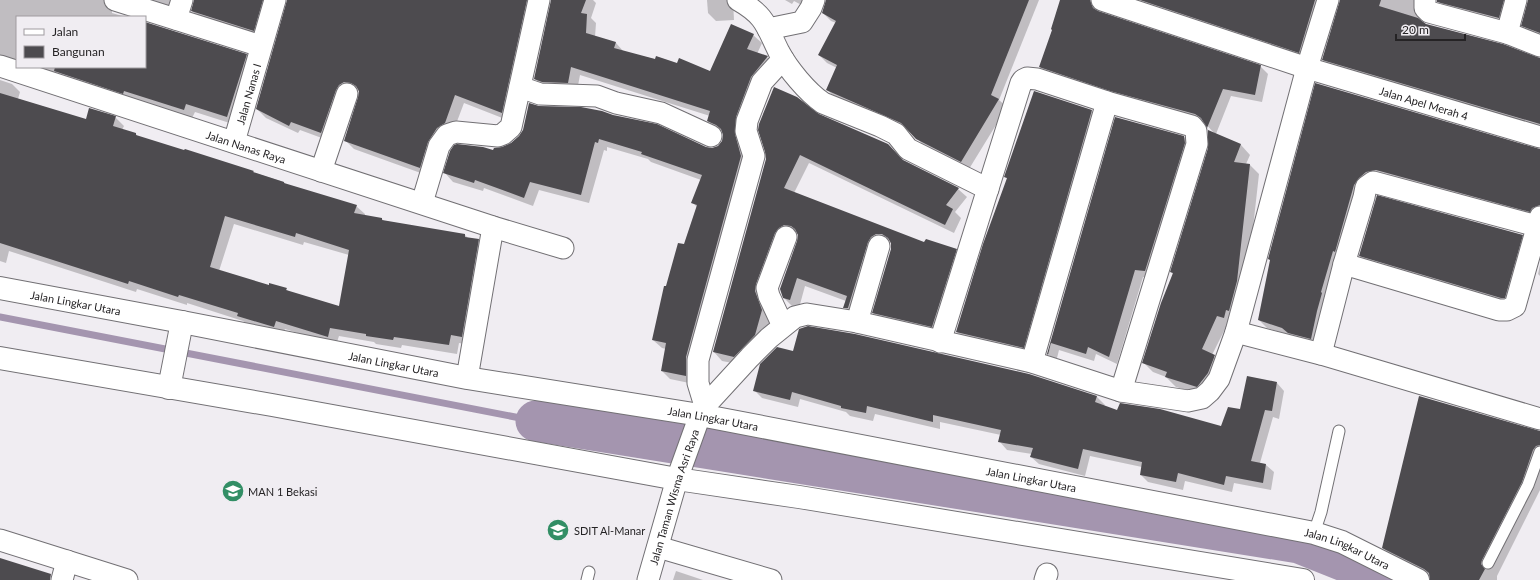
<svg xmlns="http://www.w3.org/2000/svg" width="1540" height="580" font-family="Lato,sans-serif">
	<style>
		.shadow { fill: #0003; fill-rule: evenodd }
		.lines { fill: none; stroke-linecap: round; stroke-linejoin: round }
		.stream { stroke: #a495af; stroke-width: 7 }
		.river { stroke: #a495af; stroke-width: 41 }
		.building { fill: #4d4b4f; fill-rule: evenodd }
		.lane-casing { stroke: #727074; stroke-width: 13 }
		.street-casing { stroke: #727074; stroke-width: 23 }
		.primary-casing { stroke: #727074; stroke-width: 24 }
		.lane { stroke: #fff; stroke-width: 11 }
		.street { stroke: #fff; stroke-width: 21 }
		.primary { stroke: #fff; stroke-width: 22 }
		.labels { text-anchor: middle; dominant-baseline: central; stroke-width: 4; stroke-linejoin: round; paint-order: stroke }
		.street-label { font-size: 11px; fill: #252325; stroke: #f0edf2 }
		.poi-label { font-size: 11px; fill: #252325; stroke: #f0edf2; text-anchor: start }
	</style>
	<rect width="100%" height="100%" fill="#f0edf2"/>
	<g class="shadow">
		<polygon points="0,0 115,0 112,5 112,13 126,17 17,17 17,64 0,67"/>
		<polygon points="138,0 182,0 177,12"/>
		<polygon points="194,0 275,0 262,39 201,20 192,11"/>
		<polygon points="288,0 540,0 510,121 464,103 453,132 429,176 354,149 345,140 359,98 360,91 353,91 330,141 300,130 298,133 266,118 257,109"/>
		<polygon points="552,0 593,0 596,3 591,18 596,23 595,37 616,43 624,52 710,72 753,35 762,43 757,54 767,57 776,66 759,86 750,166 694,384 670,379 662,371 666,349 662,348 653,340 666,287 685,246 697,207 693,203 701,180 651,162 648,159 607,147 607,151 604,150 589,203 539,190 533,206 484,188 483,191 453,182 445,173 511,144 520,137 523,130 713,149 718,147 723,142 724,135 723,132 717,130 708,121 710,116 580,75 577,91 544,88 535,79"/>
		<polygon points="707,0 733,0 734,20 716,21 708,13"/>
		<polygon points="785,0 813,0 809,9 794,1 792,4"/>
		<polygon points="826,0 1039,0 999,100 1007,107 969,169 925,147 909,130 835,97 827,90 837,68 827,63 819,55 836,23 831,21 823,13"/>
		<polygon points="1061,0 1101,0 1098,5 1098,11 1260,66 1268,74 1262,102 1231,96 1216,134 1241,145 1250,155 1246,164 1250,165 1259,174 1246,291 1233,327 1227,325 1212,355 1224,366 1206,396 1176,387 1166,377 1153,372 1143,362 1173,274 1171,272 1214,133 1204,122 1119,98 1048,75 1040,67 1053,30"/>
		<polygon points="1126,0 1327,0 1307,60"/>
		<polygon points="1341,0 1424,0 1420,8 1421,22 1425,25 1540,59 1540,129 1331,67 1323,60"/>
		<polygon points="1438,0 1515,0 1506,25 1446,9"/>
		<polygon points="1529,0 1540,0 1540,37 1530,33 1523,25"/>
		<polygon points="145,23 246,55 255,64 236,125 195,112 192,118 26,67 145,67"/>
		<path d="M0 80 12 84 20 92 18 99 86 120 115 117 124 126 122 130 136 134 138 137 253 172 255 173 284 182 286 185 356 206 365 214V216L382 219 384 221 465 235 468 238 478 240 487 248 470 345 459 343 457 354 402 345 401 348 376 344 374 342 339 336 336 345 285 329 283 335 247 324 243 321 187 303V305L137 289 136 292 9 251 6 263 0 261ZM234 224 303 245 304 242 349 255 340 307 289 292 286 289 269 287 219 271Z"/>
		<polygon points="1316,84 1540,150 1540,216 1538,219 1379,177 1319,346 1297,341 1290,335 1267,328 1259,320"/>
		<polygon points="1092,111 1101,120 1033,356 966,341 957,332 1008,179 1005,177"/>
		<polygon points="818,115 904,161 958,189 967,197 955,212 961,218 954,233 809,163 794,193 925,244 956,250 965,258 941,335 882,321 873,313 892,249 892,243 885,243 853,316 844,307 846,301 805,286 799,308 793,307 784,298 798,241 798,234 794,233 783,242 770,319 764,343 743,365 722,361 714,352 767,159"/>
		<polygon points="1116,118 1184,137 1192,145 1153,278 1143,277 1117,364 1096,354 1094,361 1059,350 1056,362 1048,354"/>
		<polygon points="1522,235 1531,244 1513,306 1369,264 1360,256"/>
		<polygon points="1540,265 1540,276 1538,274"/>
		<polygon points="794,352 1029,375 1097,397 1105,405 1104,406 1117,411 1222,427 1277,383 1284,391 1279,419 1273,417 1260,463 1266,465 1274,472 1271,490 1234,483 1232,492 1185,481 1183,490 1148,482 1141,475 1142,467 1090,456 1085,476 1039,464 1031,457 1032,454 1007,450 1000,442 1001,435 940,422 940,429 875,414 873,421 850,416 846,412 800,399 798,407 762,398 754,390"/>
		<polygon points="1540,432 1540,490 1497,576 1497,580 1431,580 1399,564 1383,548"/>
		<polygon points="676,571 703,580 673,580"/>
	</g>
	<g class="lines">
		<polyline class="stream" points="0,317 536,421"/>
		<polyline class="river" points="536,421 1299,543 1377,574 1381,580"/>
	</g>
	<g class="building">
		<polygon points="194,0 263,0 254,31 191,11"/>
		<polygon points="287,0 527,0 502,113 455,95 445,123 437,128 428,142 420,168 344,141 358,97 359,91 356,86 351,83 344,82 339,85 336,90 321,133 291,122 289,126 256,109"/>
		<polygon points="551,0 586,0 581,13 587,14 586,33 616,42 614,48 655,59 656,56 677,63 679,58 710,71 731,24 754,34 747,49 768,56 751,77 736,117 735,134 741,156 686,357 686,376 661,371 666,343 652,340 664,286 666,286 678,243 684,244 697,205 691,203 702,175 641,154 642,152 599,139 598,143 595,142 581,195 530,182 524,198 475,180 474,183 443,173 450,151 454,145 457,144 483,147 493,150 494,148 502,147 511,143 519,136 523,130 529,103 539,106 581,107 602,111 613,115 657,124 706,147 712,148 718,146 722,141 723,135 721,129 716,125 707,121 710,111 571,67 568,83 542,82 534,79"/>
		<polygon points="826,0 1029,0 991,95 999,99 961,162 916,139 901,123 826,90 837,65 818,55 836,21 822,13"/>
		<polygon points="1060,0 1090,0 1093,8 1098,11 1261,65 1255,95 1223,89 1207,128 1201,118 1195,114 1110,91 1039,67 1052,30 1051,29"/>
		<polygon points="1140,0 1315,0 1299,53"/>
		<polygon points="1340,0 1381,0 1379,6 1418,18 1426,24 1503,44 1540,58 1540,124 1322,60"/>
		<polygon points="1437,0 1504,0 1499,18 1437,2"/>
		<polygon points="1528,0 1540,0 1540,33 1521,26"/>
		<polygon points="145,22 247,54 227,117 186,104 184,110 124,91 123,94 54,71 55,67 145,67"/>
		<polygon points="1315,83 1540,149 1540,205 1532,208 1530,212 1376,170 1366,172 1359,178 1354,185 1335,252 1333,251 1321,292 1322,293 1317,311 1311,339 1288,333 1282,328 1258,320 1270,260 1268,259"/>
		<polygon points="774,87 797,97 819,114 888,144 903,160 959,188 946,205 953,209 945,225 800,155 784,188 924,242 926,239 957,249 932,327 872,313 891,249 891,243 888,238 882,234 876,234 871,237 868,242 848,308 843,308 847,296 797,278 790,300 783,298 780,289 797,241 798,235 795,229 791,226 784,225 779,228 775,233 756,284 755,291 762,310 755,335 734,357 713,352 766,159 765,152 758,130 759,124"/>
		<polygon points="1034,91 1092,110 1024,348 956,332 983,244 1007,178 1004,177"/>
		<path d="M0 93 86 119 89 108 116 116 113 126 136 133V135L184 150 185 149 254 171 253 172 284 182V183L357 205 354 213 382 218V220L465 234V237L479 239 462 337 451 335 449 345 394 337 393 340 366 336V334L330 328 328 337 276 321 274 327 237 316 238 313 179 295 178 297 129 281 128 284 0 243ZM225 216 295 237 296 233 349 250 339 306 286 290 287 288 269 283V285L210 267Z"/>
		<polygon points="1115,117 1184,136 1185,143 1145,271 1135,270 1109,357 1088,347 1086,354 1051,343 1048,355 1047,354"/>
		<polygon points="1208,130 1241,144 1234,162 1250,164 1237,281 1229,311 1226,310 1224,318 1217,316 1202,349 1215,355 1208,373 1197,387 1165,377 1167,372 1142,363 1161,303 1173,273 1170,272 1208,148"/>
		<polygon points="1377,195 1523,235 1505,298 1501,298 1359,256"/>
		<polygon points="808,326 855,334 1029,374 1097,396 1095,402 1117,410 1120,403 1160,409 1221,426 1228,407 1240,409 1247,376 1277,382 1272,411 1265,410 1251,461 1266,464 1263,483 1226,476 1224,485 1178,473 1176,482 1140,475 1142,462 1083,449 1078,469 1030,457 1033,448 998,442 1001,430 933,415 933,422 867,406 866,413 841,408 841,406 792,392 790,400 753,391 760,364 777,347 793,351 799,329"/>
		<polygon points="1419,396 1540,431 1540,445 1536,446 1533,450 1522,482 1482,560 1481,564 1485,569 1479,580 1430,580 1429,573 1424,569 1382,548"/>
		<polygon points="0,558 51,574 50,580 0,580"/>
	</g>
	<g class="lines">
		<g class="lane-casing">
			<g id="lane">
				<polyline points="1314,533 1321,512 1339,431"/>
				<polyline points="1488,563 1528,485 1540,452"/>
				<polyline points="587,580 589,572"/>
			</g>
		</g>
		<g class="street-casing">
			<g id="street">
				<polyline points="115,0 261,46"/>
				<path d="M738 0C766 16 766 26 779 52 788 69 807 92 823 103L880 126 896 134 908 149 988 189"/>
				<path id="s1" d="M1102 0 1307 68 1540 137"/>
				<polyline points="1425,0 1425,8 1429,12 1507,33 1540,46"/>
				<polyline points="176,19 182,0"/>
				<polyline points="768,29 802,22 811,8 814,0"/>
				<polyline points="1507,33 1516,0"/>
				<path id="s2" d="M0 66 493 227 563 248"/>
				<polyline points="520,87 540,94 597,96 616,103 661,113 711,136"/>
				<path id="s3" d="M234 142 275 0"/>
				<polyline points="321,171 347,94"/>
				<polyline points="422,203 439,146 447,135 456,132 498,136 503,134 511,127 539,0"/>
				<polyline points="1344,264 1499,310 1507,310 1515,306 1540,217"/>
				<polyline points="857,322 879,246"/>
				<polyline points="783,326 769,296 767,288 786,237"/>
				<polyline points="1236,332 1321,354 1540,419"/>
				<polyline points="940,342 1021,83 1023,80 1027,78 1037,79 1107,102 1192,126 1196,131 1197,144 1121,391"/>
				<polyline points="1321,354 1344,264 1364,197 1366,187 1373,182 1537,226"/>
				<polyline points="1032,362 1107,102"/>
				<polyline points="467,378 493,227"/>
				<polyline points="705,406 698,383 698,360 754,156 746,131 747,121 762,82 783,59"/>
				<polyline points="0,540 127,580"/>
				<polyline points="658,547 771,580"/>
				<polyline points="62,580 67,561"/>
				<path id="s4" d="M648 580 677 479 700 415 705 406 750 357 769 338 795 317 807 314 857 322 1032 362 1121 391 1188 401 1202 398 1210 391 1219 379 1236 332 1307 68 1328 0"/>
				<polyline points="1045,580 1047,574"/>
			</g>
		</g>
		<g class="primary-casing">
			<g id="primary">
				<path id="s5" d="M0 288 182 322 467 378 700 415 1314 533 1342 542 1418 580"/>
				<polyline points="0,358 272,405 677,479 799,497 1303,580"/>
				<polyline points="169,388 182,322"/>
			</g>
		</g>
		<use href="#lane" class="lane"/>
		<use href="#street" class="street"/>
		<use href="#primary" class="primary"/>
	</g>
	<defs>
		<g id="school-disc" transform="scale(1.15)"><circle r="9.5" fill="#328e65" stroke="#f0edf2"/><path d="M0-5L7-2L0 1L-7-2ZM-4 1L0 2.5L4 1V4Q0 6-4 4Z" fill="#fff"/></g>
	</defs>
	<g fill-rule="evenodd">
		<use href="#school-disc" x="233" y="491"/>
		<use href="#school-disc" x="558" y="530"/>
	</g>
	<g class="labels">
		<g class="street-label">
			<text stroke="none"><textPath href="#s3" startOffset="50">Jalan Nanas I</textPath></text>
			<text stroke="none"><textPath href="#s1" startOffset="338">Jalan Apel Merah 4</textPath></text>
			<text stroke="none"><textPath href="#s2" startOffset="259">Jalan Nanas Raya</textPath></text>
			<text stroke="none"><textPath href="#s5" startOffset="77">Jalan Lingkar Utara</textPath></text>
			<text stroke="none"><textPath href="#s5" startOffset="401">Jalan Lingkar Utara</textPath></text>
			<text stroke="none"><textPath href="#s5" startOffset="725">Jalan Lingkar Utara</textPath></text>
			<text stroke="none"><textPath href="#s5" startOffset="1049">Jalan Lingkar Utara</textPath></text>
			<text stroke="none"><textPath href="#s4" startOffset="87">Jalan Taman Wisma Asri Raya</textPath></text>
			<text stroke="none"><textPath href="#s5" startOffset="1373">Jalan Lingkar Utara</textPath></text>
		</g>
		<g class="poi-label">
			<text x="248" y="491">MAN 1 Bekasi</text>
			<text x="574" y="530">SDIT Al-Manar</text>
		</g>
	</g>
	<rect x="16" y="16" width="130" height="52" fill="#f0edf2" stroke="#9f9ca0"/>
	<rect x="24" y="29" width="20" height="6" fill="#ffffff" stroke="#9f9ca0"/>
	<text x="52" y="36" font-size="12" fill="#252325">Jalan</text>
	<rect x="24" y="46" width="20" height="12" fill="#4d4b4f" stroke="#9f9ca0"/>
	<text x="52" y="56" font-size="12" fill="#252325">Bangunan</text>
	<path d="M1396 34v6h69v-6" fill="none" stroke="#252325" stroke-width="2"/>
	<text x="1402" y="34" font-size="12" fill="#252325" stroke="#f0edf2" stroke-width="3" paint-order="stroke">20 m</text>
</svg>
